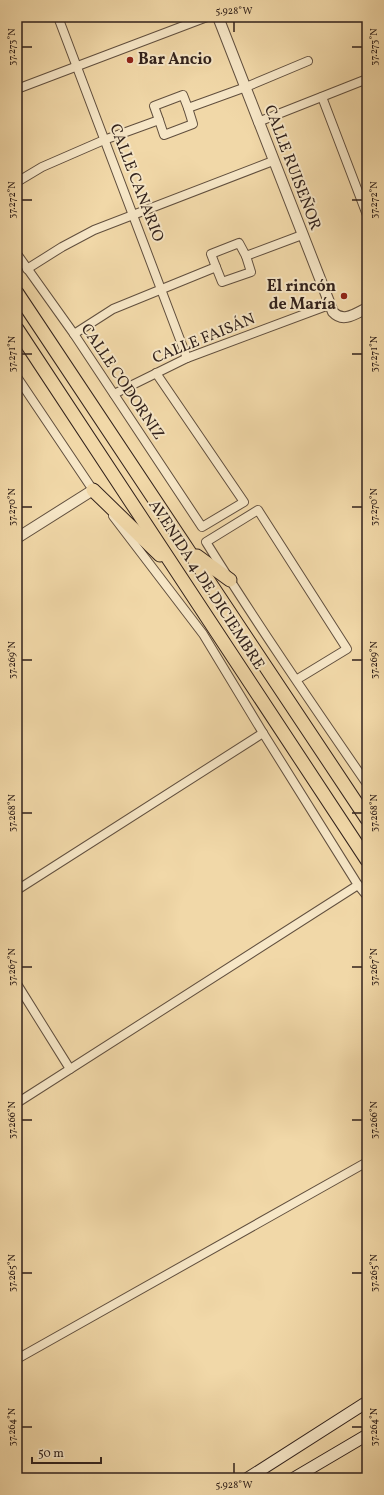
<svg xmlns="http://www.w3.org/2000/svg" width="384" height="1495" font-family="Vollkorn,serif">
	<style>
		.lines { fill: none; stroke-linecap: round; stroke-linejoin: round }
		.minor-casing { stroke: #614f3e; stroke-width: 10 }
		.tertiary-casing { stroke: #614f3e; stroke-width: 12 }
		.secondary-casing { stroke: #31211b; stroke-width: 13 }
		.primary-casing { stroke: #31211b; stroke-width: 15 }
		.minor { stroke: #f6e6c6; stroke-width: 8 }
		.tertiary { stroke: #f6e6c6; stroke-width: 10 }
		.secondary { stroke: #f6e6c6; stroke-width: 11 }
		.primary { stroke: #f1d8a8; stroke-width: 13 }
		.ticks { fill: none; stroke: #31211b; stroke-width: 1.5 }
		.poi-dot { fill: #8f2418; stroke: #f6e6c6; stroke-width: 1.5 }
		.labels { text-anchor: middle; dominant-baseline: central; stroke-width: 4; stroke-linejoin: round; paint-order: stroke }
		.poi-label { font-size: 16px; font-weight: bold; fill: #31211b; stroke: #f6e6c6; text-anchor: start }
		.street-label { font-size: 16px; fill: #31211b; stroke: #f6e6c6 }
		.neatline { fill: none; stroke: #31211b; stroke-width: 1.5 }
		.ticks-label { font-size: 10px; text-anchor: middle; fill: #31211b }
	</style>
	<rect width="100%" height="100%" fill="#f1d8a8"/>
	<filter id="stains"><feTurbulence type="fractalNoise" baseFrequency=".005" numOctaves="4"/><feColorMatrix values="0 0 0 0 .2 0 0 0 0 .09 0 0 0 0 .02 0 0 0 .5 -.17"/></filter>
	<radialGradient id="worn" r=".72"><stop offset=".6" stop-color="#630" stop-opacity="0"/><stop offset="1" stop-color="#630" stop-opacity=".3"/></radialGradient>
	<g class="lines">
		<g class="minor-casing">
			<g id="minor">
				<polyline points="58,17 187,358"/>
				<polyline points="17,89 207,17"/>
				<polyline points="322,97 367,215"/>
				<polyline points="159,120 154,106 183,95 188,108 246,87 308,61"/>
				<polyline points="258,122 367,79"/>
				<polyline points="17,182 42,167 104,140 159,120 164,135 193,124 188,108"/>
				<polyline points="17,254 74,334 202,527 244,502 156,373"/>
				<polyline points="216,267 211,254 239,243 246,256 302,235"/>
				<polyline points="27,269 62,247 94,230 273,161"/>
				<polyline points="74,334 113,309 216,267 222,282 251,272 246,256"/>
				<polyline points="17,377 95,493"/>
				<polyline points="114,394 187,358 329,305"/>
				<polyline points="113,516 203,634 263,733 358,885 367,896"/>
				<path d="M296 680 347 649 258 510 206 542C257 624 312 704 367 784"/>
				<polyline points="17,890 263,733"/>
				<polyline points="17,984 70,1069"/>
				<polyline points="17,1103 358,885"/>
				<polyline points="17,1359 367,1162"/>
			</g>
		</g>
		<g class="tertiary-casing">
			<g id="tertiary">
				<path d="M218 17 333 312C343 323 355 314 367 308"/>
				<polyline points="17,538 93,490"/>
			</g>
		</g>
		<g class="secondary-casing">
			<g id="secondary">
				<polyline points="248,1478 367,1402"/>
				<polyline points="294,1478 367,1435"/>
			</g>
		</g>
		<g class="primary-casing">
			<g id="primary">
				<polyline points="17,293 367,819"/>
				<polyline points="17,329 367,860"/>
				<polyline points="93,490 160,555"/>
				<polyline points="197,556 230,580"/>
			</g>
		</g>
		<use href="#minor" class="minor"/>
		<use href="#tertiary" class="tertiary"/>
		<use href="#secondary" class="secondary"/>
		<use href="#primary" class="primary"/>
	</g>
	<path class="ticks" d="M234 22V32M22 47H32M352 47H362M22 200H32M352 200H362M22 354H32M352 354H362M22 507H32M352 507H362M22 660H32M352 660H362M22 813H32M352 813H362M22 967H32M352 967H362M22 1120H32M352 1120H362M22 1273H32M352 1273H362M22 1427H32M352 1427H362M234 1463V1473"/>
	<g class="poi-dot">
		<circle cx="130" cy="60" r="4"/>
		<circle cx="344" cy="296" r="4"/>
	</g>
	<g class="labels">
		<g class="poi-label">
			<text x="138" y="60">Bar Ancio</text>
			<text x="336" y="287" text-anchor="end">El rincón<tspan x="336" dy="18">de María</tspan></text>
		</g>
		<g class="street-label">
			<text transform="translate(292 168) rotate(69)">CALLE RUISEÑOR</text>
			<text transform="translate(136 183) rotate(69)">CALLE CANARIO</text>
			<text transform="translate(204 339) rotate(-22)">CALLE FAISÁN</text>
			<text transform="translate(122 382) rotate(56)">CALLE CODORNIZ</text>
			<text transform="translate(206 585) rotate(57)">AVENIDA 4 DE DICIEMBRE</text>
		</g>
	</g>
	<rect width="384" height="1495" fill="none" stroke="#f1d8a8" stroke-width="44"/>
	<path d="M32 1457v6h69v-6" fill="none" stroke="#31211b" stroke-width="2"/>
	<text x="38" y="1457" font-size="12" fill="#31211b" stroke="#f6e6c6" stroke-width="3" paint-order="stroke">50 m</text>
	<rect x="22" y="22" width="340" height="1451" class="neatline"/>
	<g class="ticks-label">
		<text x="234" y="14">5.928°W</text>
		<text transform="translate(11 47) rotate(-90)" y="4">37.273°N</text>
		<text transform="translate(373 47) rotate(-90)" y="4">37.273°N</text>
		<text transform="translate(11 200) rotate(-90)" y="4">37.272°N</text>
		<text transform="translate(373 200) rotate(-90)" y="4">37.272°N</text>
		<text transform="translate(11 354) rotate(-90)" y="4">37.271°N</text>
		<text transform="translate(373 354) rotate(-90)" y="4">37.271°N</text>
		<text transform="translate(11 507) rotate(-90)" y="4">37.270°N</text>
		<text transform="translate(373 507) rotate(-90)" y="4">37.270°N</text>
		<text transform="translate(11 660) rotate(-90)" y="4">37.269°N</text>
		<text transform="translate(373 660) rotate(-90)" y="4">37.269°N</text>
		<text transform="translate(11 813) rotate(-90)" y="4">37.268°N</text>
		<text transform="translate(373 813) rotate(-90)" y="4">37.268°N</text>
		<text transform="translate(11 967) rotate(-90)" y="4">37.267°N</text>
		<text transform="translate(373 967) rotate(-90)" y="4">37.267°N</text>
		<text transform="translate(11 1120) rotate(-90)" y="4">37.266°N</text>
		<text transform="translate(373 1120) rotate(-90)" y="4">37.266°N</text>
		<text transform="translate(11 1273) rotate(-90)" y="4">37.265°N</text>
		<text transform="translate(373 1273) rotate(-90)" y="4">37.265°N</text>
		<text transform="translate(11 1427) rotate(-90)" y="4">37.264°N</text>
		<text transform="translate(373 1427) rotate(-90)" y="4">37.264°N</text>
		<text x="234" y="1488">5.928°W</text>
	</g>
	<rect width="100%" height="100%" filter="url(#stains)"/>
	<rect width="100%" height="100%" fill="url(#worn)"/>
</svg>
